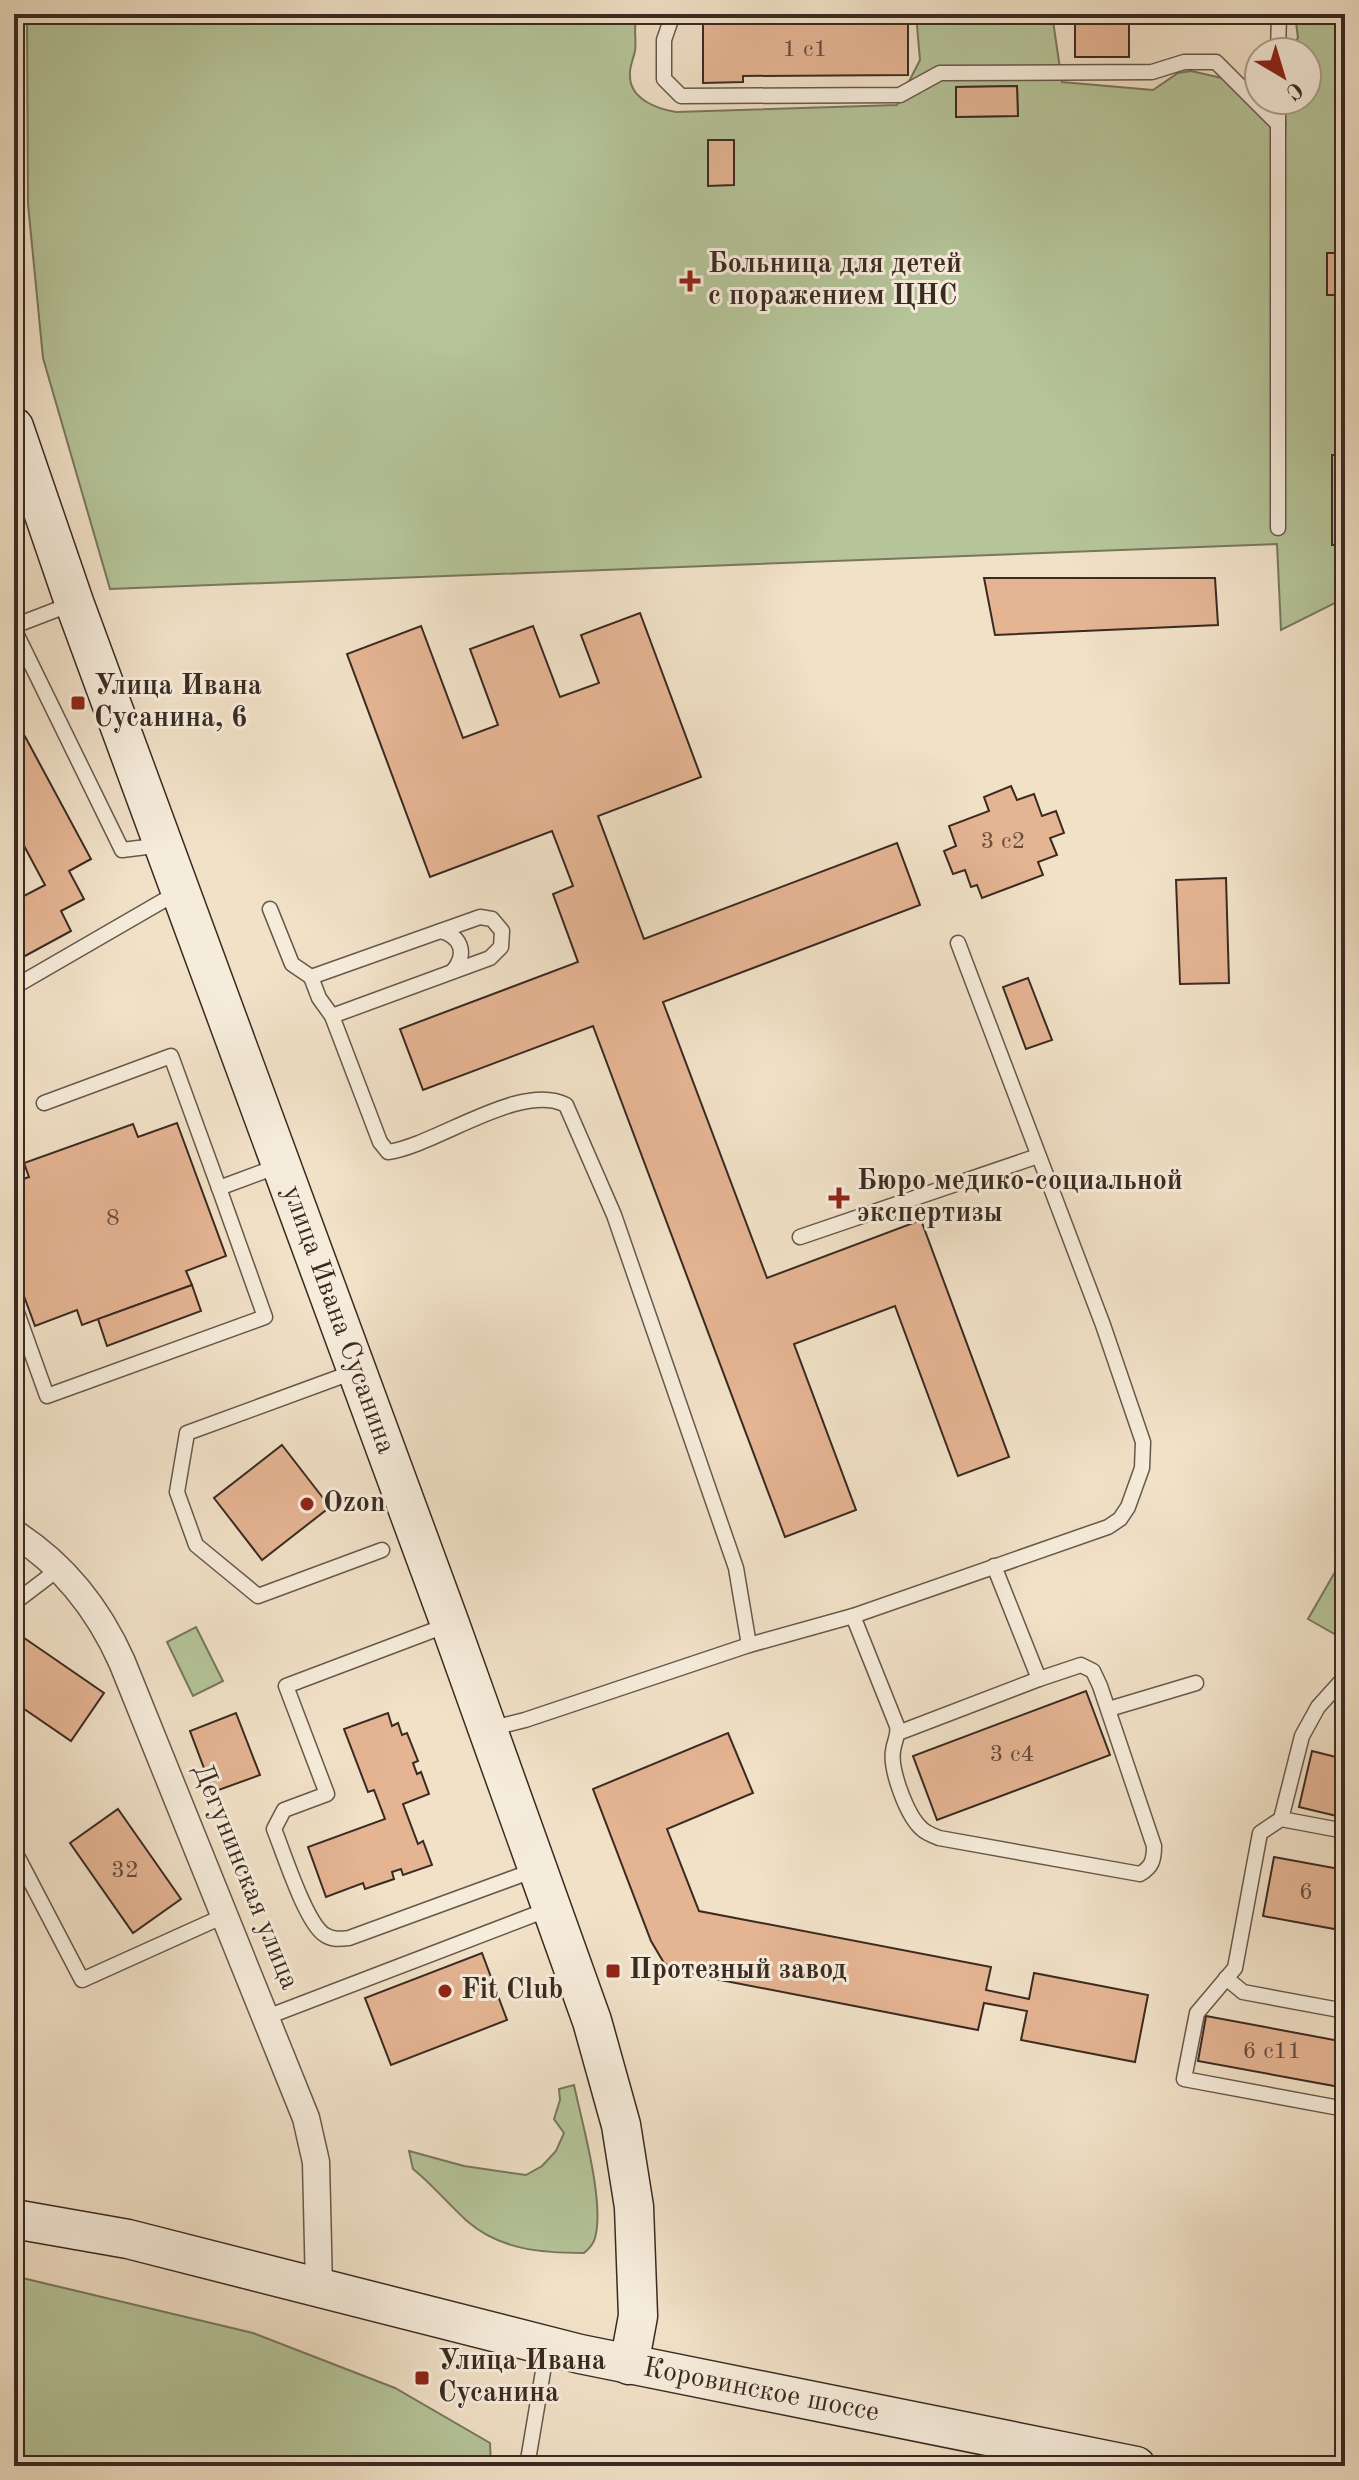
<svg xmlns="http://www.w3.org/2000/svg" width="1359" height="2480" font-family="'Old Standard TT',serif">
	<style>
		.green { fill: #b5c499; stroke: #78775e; stroke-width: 2; fill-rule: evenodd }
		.building { fill: #e5b493; stroke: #3a2a22; stroke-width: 2 }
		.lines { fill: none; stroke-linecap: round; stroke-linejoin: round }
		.lane-casing { stroke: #68584b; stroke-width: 17 }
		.street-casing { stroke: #68584b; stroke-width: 29 }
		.secondary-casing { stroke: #3a2a22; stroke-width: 41 }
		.lane { stroke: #f6ecdb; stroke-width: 14 }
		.street { stroke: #f6ecdb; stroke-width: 26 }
		.secondary { stroke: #f6ecdb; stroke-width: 38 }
		.poi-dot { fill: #8f2418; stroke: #f6ecdb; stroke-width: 3 }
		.labels { text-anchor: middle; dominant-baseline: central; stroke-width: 6; stroke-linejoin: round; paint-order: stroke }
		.number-label { font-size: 24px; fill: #654c3e }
		.poi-label { font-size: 28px; font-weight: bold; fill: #3a2a22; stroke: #f6ecdb; text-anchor: start }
		.street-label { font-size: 28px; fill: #3a2a22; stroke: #f6ecdb }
	</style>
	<rect width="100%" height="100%" fill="#f1e1c7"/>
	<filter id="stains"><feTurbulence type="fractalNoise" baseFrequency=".0025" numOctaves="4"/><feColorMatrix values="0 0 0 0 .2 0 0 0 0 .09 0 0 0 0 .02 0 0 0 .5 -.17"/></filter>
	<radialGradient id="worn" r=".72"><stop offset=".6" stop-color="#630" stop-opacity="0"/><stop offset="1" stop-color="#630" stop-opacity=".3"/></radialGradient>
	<g class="green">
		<path d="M27 14H639C632 26 637 38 635 51 633 60 629 68 630 76 630 99 657 109 676 112L897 105 920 60 916 14H1052L1062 82 1153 90 1178 73 1191 71 1244 83 1259 76V100H1307V52H1286L1298 38 1295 14H1345V253L1327 295H1345V455L1332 456V545H1345V598L1281 630 1277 544 110 589 43 358 28 204ZM1017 86 1018 116 956 117V87ZM708 140H734L733 185H708Z"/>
		<polygon points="1343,1558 1345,1559 1345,1640 1308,1619"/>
		<polygon points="196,1627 223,1681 193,1696 167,1642"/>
		<path d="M574 2085C582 2123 605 2202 595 2238 593 2245 589 2249 584 2253 542 2253 500 2250 467 2221 448 2204 433 2185 413 2169L409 2151 464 2166 526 2175 542 2166 556 2151 564 2133 554 2119 560 2100 559 2089Z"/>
		<polygon points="14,2276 253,2333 395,2388 490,2443 491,2466 14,2466"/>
	</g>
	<g class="building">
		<rect x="1075" y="14" width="54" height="43"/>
		<polygon points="703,20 743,20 743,24 908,23 908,75 743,76 743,82 703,83"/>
		<polygon points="1017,86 1018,116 956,117 956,87"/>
		<polygon points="708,140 734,140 734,185 708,186"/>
		<rect x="1327" y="253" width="18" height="42"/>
		<rect x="1332" y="455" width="13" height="90"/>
		<polygon points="984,578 1215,578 1218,625 995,635"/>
		<polygon points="640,613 701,777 598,816 644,939 897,843 920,905 663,1002 767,1278 921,1220 1009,1457 958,1476 895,1306 794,1344 856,1510 785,1537 593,1026 423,1090 400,1029 578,962 553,894 573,886 552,831 430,877 347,654 421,626 463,738 498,725 470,649 533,626 560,697 599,683 581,635"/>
		<polygon points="14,716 91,859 69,871 84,899 61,911 71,931 14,962 14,901 45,885 14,827"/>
		<polygon points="1011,786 1017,800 1034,794 1042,816 1056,811 1064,833 1050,838 1057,855 1038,862 1043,875 982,898 977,885 971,887 965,870 953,874 944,851 956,846 949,826 989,811 984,797"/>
		<polygon points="1226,878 1229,983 1180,984 1176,880"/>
		<polygon points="1028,978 1052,1040 1026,1049 1003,987"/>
		<polygon points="177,1123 226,1256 186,1271 192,1285 82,1325 77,1310 35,1326 14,1269 14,1182 29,1177 24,1163 133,1124 138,1137"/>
		<polygon points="192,1285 201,1311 107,1346 98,1319"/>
		<polygon points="282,1445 330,1507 262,1560 214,1498"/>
		<polygon points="14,1631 104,1693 71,1741 14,1702"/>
		<polygon points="1086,1691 1110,1755 937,1820 913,1756"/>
		<polygon points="236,1713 260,1775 213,1792 190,1731"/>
		<polygon points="388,1713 392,1726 398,1723 402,1735 407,1733 418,1761 413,1763 417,1774 421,1772 429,1794 403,1804 418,1844 423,1841 432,1865 403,1875 401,1869 392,1872 394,1879 365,1889 363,1883 326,1897 308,1847 385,1819 374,1790 368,1792 344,1729"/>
		<polygon points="728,1733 753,1793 667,1829 699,1911 991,1967 986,1990 1029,1999 1034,1973 1148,1995 1135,2062 1021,2040 1027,2011 984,2003 978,2030 679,1972 664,1963 651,1941 593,1789"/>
		<polygon points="1312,1751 1344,1759 1337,1786 1345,1788 1345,1818 1299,1807"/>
		<polygon points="118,1809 181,1899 133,1933 70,1843"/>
		<polygon points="1274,1857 1345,1870 1345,1931 1263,1916"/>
		<polygon points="482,1953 507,2020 391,2065 365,1998"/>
		<polygon points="1206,2016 1345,2042 1345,2088 1198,2061"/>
	</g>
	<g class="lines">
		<g class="lane-casing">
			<g id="lane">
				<polyline points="673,14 664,40 664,79 681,96 900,95 940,73 1152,72 1184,62 1216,62 1278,124 1278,528"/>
				<polyline points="1278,52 1279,14"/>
				<polyline points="1278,124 1278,100"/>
				<polyline points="14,626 74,603"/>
				<polyline points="14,629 122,850 163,845"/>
				<path d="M270 909 292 964 311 977 319 998 332 1016 380 1142 388 1152C437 1145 521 1081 566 1105L614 1215 736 1568 749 1645"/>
				<path d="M441 931C462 937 467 954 453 971"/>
				<polyline points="311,977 480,917 492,919 502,931 501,947 490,958 332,1016"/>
				<polyline points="14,987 180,891"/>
				<polyline points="44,1103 171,1056 219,1188 281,1165"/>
				<polyline points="800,1237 1038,1156"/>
				<polyline points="14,1304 47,1396 265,1317 219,1188"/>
				<polyline points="356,1371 187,1433 177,1492 196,1545 258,1596 382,1550"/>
				<polyline points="14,1603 60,1568"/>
				<path d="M853 1616 897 1726C899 1736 894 1741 893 1751 890 1770 907 1816 922 1829 926 1833 934 1836 939 1838L1140 1874C1152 1867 1154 1860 1154 1846L1100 1686 1093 1671 1081 1665 1039 1679 994 1566"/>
				<path d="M450 1624 286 1686 327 1794 284 1810 274 1829C283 1851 306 1924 325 1935 333 1940 340 1939 349 1938L535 1870"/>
				<polyline points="1109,1709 1196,1683"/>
				<polyline points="489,1729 525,1720 749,1645 853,1616 1108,1527 1120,1519 1128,1507 1142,1468 1143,1442 1103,1325 958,943"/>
				<polyline points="898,1733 1039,1679"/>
				<polyline points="1281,1819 1302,1736 1318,1707 1345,1677"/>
				<polyline points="1345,1831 1281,1819 1260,1833 1235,1968 1197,2013 1184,2079 1345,2109"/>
				<polyline points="14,1850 82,1980 226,1915"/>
				<polyline points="1226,1978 1243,1992 1345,2011"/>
				<polyline points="267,2017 549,1909"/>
				<polyline points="527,2466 547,2348"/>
			</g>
		</g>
		<g class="street-casing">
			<path id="street" d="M14 1533C64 1565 98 1608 122 1662L306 2118 316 2162 319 2288"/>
		</g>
		<g class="secondary-casing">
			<g id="secondary">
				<polyline points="14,427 74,602 450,1624 592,2021 621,2125 634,2207 638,2316 629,2365"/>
				<polyline points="14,2219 128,2239 580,2354 1136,2466"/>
			</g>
		</g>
		<use href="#lane" class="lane"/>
		<use href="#street" class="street"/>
		<use href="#secondary" class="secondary"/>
	</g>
	<g class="poi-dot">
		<path d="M686 269h8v8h8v8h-8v8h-8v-8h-8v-8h8z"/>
		<rect x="70" y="695" width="16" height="16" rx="4"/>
		<path d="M835 1186h8v8h8v8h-8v8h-8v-8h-8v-8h8z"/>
		<circle cx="307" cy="1504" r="8"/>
		<rect x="605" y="1963" width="16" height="16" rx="4"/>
		<circle cx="445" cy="1991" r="8"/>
		<rect x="414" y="2370" width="16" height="16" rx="4"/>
	</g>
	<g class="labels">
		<g class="number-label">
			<text x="805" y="50">1 с1</text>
			<text x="1003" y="842">3 с2</text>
			<text x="113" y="1219">8</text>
			<text x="1012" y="1755">3 с4</text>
			<text x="125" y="1871">32</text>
			<text x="1306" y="1893">6</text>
			<text x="1272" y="2052">6 с11</text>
		</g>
		<g class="poi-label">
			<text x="708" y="265">Больница для детей<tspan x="708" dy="32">с поражением ЦНС</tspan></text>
			<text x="94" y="687">Улица Ивана<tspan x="94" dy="32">Сусанина, 6</tspan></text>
			<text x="857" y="1182">Бюро медико-социальной<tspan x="857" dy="32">экспертизы</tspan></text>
			<text x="323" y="1504">Ozon</text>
			<text x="629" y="1971">Протезный завод</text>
			<text x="461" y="1991">Fit Club</text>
			<text x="438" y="2362">Улица Ивана<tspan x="438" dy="32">Сусанина</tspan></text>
		</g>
		<g class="street-label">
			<text transform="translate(338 1320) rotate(70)">улица Ивана Сусанина</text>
			<text transform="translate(245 1877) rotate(68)">Дегунинская улица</text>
			<text transform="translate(761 2391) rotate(11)">Коровинское шоссе</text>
		</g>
	</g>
	<rect width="1359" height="2480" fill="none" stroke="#f1e1c7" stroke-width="48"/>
	<rect x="16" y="16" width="1327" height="2448" fill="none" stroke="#3a2a22" stroke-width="4"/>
	<rect x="24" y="24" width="1311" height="2432" fill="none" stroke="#3a2a22" stroke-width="2"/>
	<g transform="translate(1283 76) rotate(142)"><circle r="38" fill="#f6ecdb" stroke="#ab9e91" stroke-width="2"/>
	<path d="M0-6L14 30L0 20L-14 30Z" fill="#8f2418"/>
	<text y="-12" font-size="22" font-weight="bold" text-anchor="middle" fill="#3a2a22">С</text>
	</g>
	<rect width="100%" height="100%" filter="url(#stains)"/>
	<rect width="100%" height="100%" fill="url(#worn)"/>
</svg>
